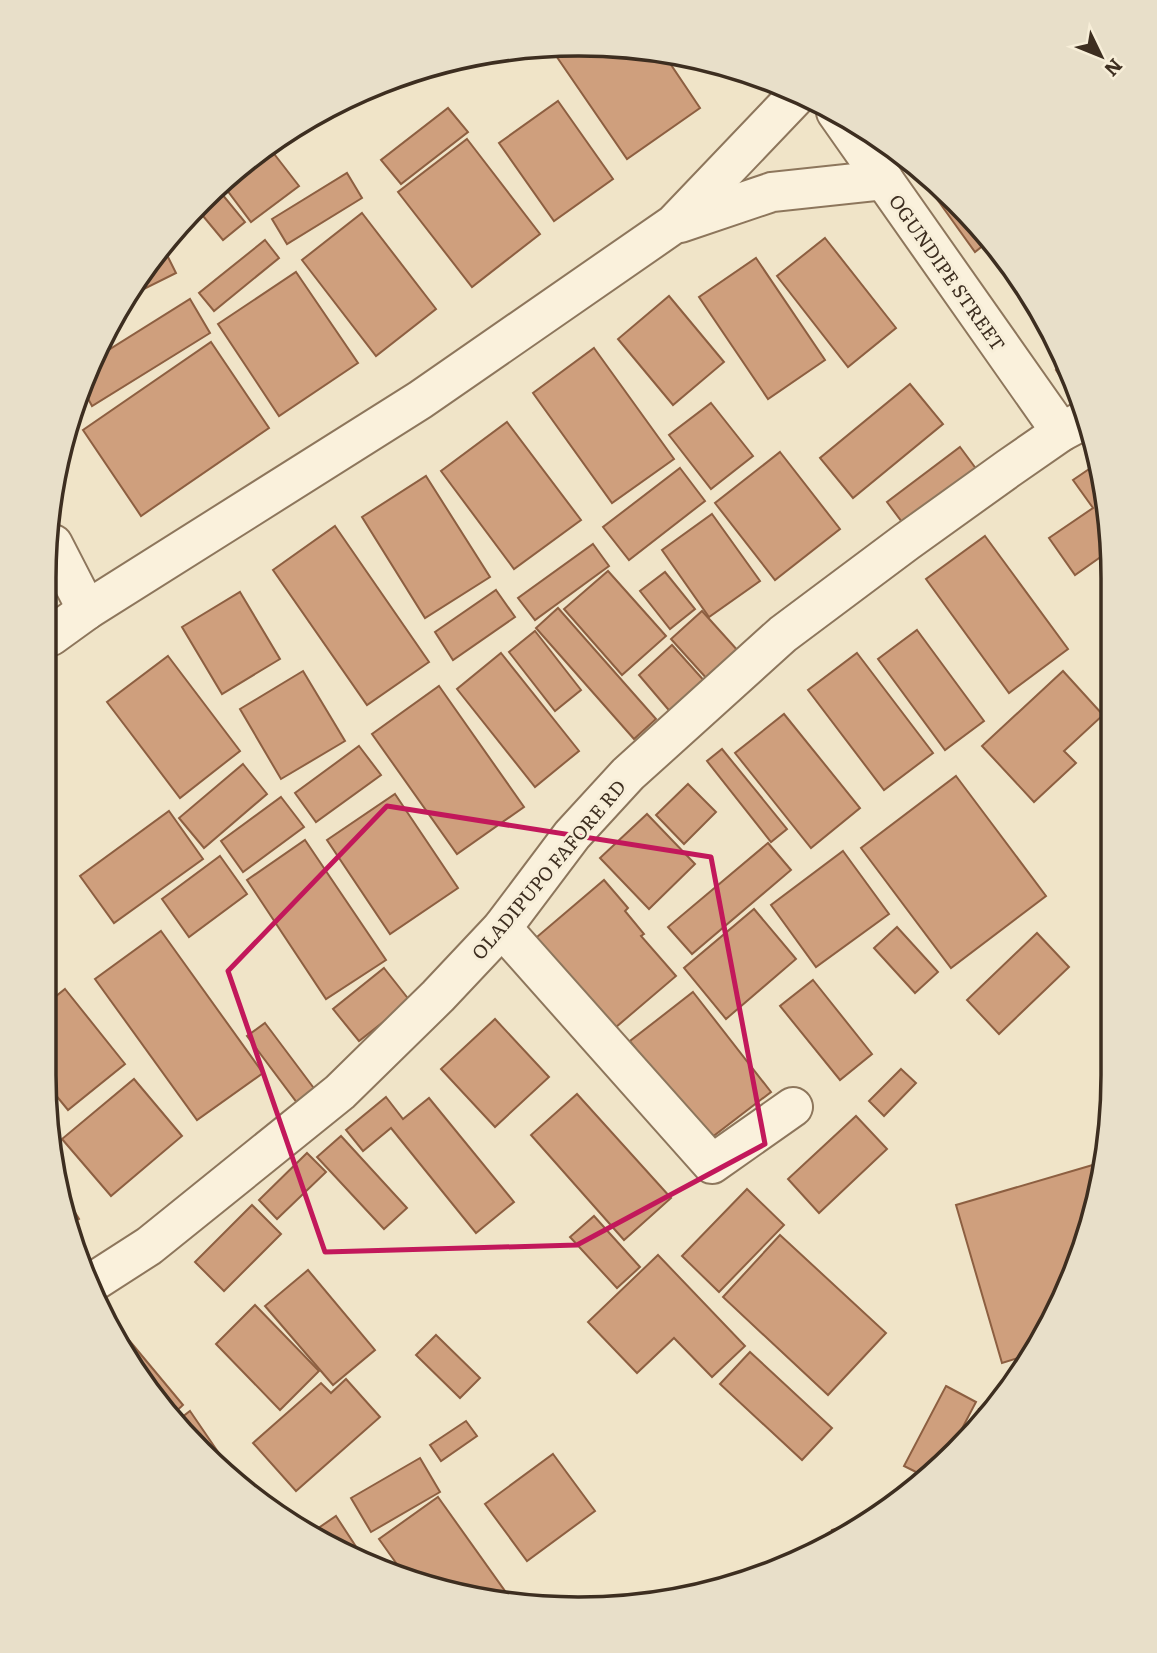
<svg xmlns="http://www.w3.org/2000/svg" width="1157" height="1653" font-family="Literata,serif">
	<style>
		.building { fill: #cf9f7d; stroke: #8d5f41; stroke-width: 2 }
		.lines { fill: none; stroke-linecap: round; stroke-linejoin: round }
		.minor-casing { stroke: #8d765c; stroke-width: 42 }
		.minor { stroke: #faf1dc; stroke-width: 38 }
		.marked { fill: none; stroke: #c2185b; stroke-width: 5; stroke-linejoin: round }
		.labels { text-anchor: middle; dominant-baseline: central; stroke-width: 6; stroke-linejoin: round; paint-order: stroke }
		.street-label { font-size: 19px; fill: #3d2e20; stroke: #f7eed8 }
		.rim { fill: none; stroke: #3d2e20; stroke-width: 3.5 }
	</style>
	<rect width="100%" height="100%" fill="#f0e4c8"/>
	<g class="building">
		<polygon points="613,45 663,53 700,108 627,159 550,47"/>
		<polygon points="558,101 613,179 554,221 499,143"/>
		<polygon points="448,108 468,132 401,184 381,160"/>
		<polygon points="467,139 540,234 472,287 398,192"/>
		<polygon points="268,146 299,186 251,222 221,182 226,177"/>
		<polygon points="347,173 362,198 287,244 272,219"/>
		<polygon points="217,188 245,222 223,240 198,210"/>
		<polygon points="941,189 980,226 990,240 975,252 934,195"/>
		<polygon points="362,213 436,309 376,356 302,260"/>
		<polygon points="825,238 896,328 848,367 777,276"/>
		<polygon points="265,240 279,258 214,311 199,293"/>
		<polygon points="165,251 176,273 134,294 132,290"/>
		<polygon points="756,258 825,360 768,399 699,297"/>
		<polygon points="296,272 358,363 279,416 218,324"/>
		<polygon points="669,296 724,362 673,405 618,339"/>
		<polygon points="190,299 210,333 92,406 85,393 99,356"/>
		<polygon points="211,342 269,428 141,516 83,430"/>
		<polygon points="594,348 674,459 612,503 533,393"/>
		<polygon points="1065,364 1076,401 1056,370"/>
		<polygon points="910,384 943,424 853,498 820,458"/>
		<polygon points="711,403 753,456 711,489 669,435"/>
		<polygon points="507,422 581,520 514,569 441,471"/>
		<polygon points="960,447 977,470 905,526 887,502"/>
		<polygon points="780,452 840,529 775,580 715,503"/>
		<polygon points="1095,465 1109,508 1109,551 1075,575 1049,538 1093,508 1073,480"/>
		<polygon points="680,468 705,501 629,560 603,527"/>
		<polygon points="426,476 490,577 425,618 362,517"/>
		<polygon points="712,514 760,581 709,617 662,550"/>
		<polygon points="335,526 429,662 367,705 273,570"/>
		<polygon points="985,536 1068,649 1009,693 926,579"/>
		<polygon points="593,544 609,566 535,620 518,598"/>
		<polygon points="608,571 666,636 622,675 564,609"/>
		<polygon points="665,572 695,609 670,629 640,591"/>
		<polygon points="496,590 515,617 453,660 435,632"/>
		<polygon points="240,592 280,659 222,694 182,627"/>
		<polygon points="558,608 656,719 634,739 536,628"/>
		<polygon points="702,611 739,652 708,680 671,639"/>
		<polygon points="917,630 984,721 945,750 878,659"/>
		<polygon points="535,631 581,690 555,711 509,652"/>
		<polygon points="672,645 707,684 673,715 639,675"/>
		<polygon points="501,653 579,751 535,787 457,689"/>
		<polygon points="857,653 933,753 884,790 808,690"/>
		<polygon points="168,656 240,751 180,798 107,702"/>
		<polygon points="303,671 345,741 281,779 240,709"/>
		<polygon points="1063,671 1103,715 1064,751 1076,763 1034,802 982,746"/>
		<polygon points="439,686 524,807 457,854 372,734"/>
		<polygon points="784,714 860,808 811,848 735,753"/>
		<polygon points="359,746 381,775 316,822 295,793"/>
		<polygon points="722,749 787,829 771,842 707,761"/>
		<polygon points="243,764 267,794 204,848 179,818"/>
		<polygon points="956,776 1046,896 951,968 861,848"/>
		<polygon points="688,784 716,812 684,844 656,815"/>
		<polygon points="395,794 458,888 390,934 327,840"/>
		<polygon points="281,797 304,827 243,872 221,841"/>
		<polygon points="169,811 203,859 114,923 80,876"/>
		<polygon points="647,814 695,864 649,909 600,858"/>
		<polygon points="305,840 386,960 326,999 247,880"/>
		<polygon points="768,843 791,870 692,954 668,927"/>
		<polygon points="843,851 889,914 816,967 771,905"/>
		<polygon points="220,856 247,894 189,937 162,899"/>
		<polygon points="604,880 628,908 625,911 644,934 641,936 676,976 609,1033 531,942"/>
		<polygon points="1111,900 1111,920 1102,907"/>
		<polygon points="754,909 796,959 726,1019 684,968"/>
		<polygon points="897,927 938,972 915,993 874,948"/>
		<polygon points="161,931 263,1073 197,1120 95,979"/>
		<polygon points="1037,933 1069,967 999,1034 967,1000"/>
		<polygon points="384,968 410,1001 359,1041 333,1009"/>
		<polygon points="813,980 872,1054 840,1080 780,1006"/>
		<polygon points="65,989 125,1064 68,1110 45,1082 44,1074 45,1005"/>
		<polygon points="693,992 771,1092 707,1141 630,1041"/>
		<polygon points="495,1019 549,1077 495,1127 441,1069"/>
		<polygon points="265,1023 316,1091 298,1104 247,1036"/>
		<polygon points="901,1069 916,1083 884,1116 869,1101"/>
		<polygon points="134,1079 182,1136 111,1196 62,1139"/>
		<polygon points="577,1094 671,1198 624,1240 531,1135"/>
		<polygon points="386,1097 403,1119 429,1098 514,1202 476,1233 391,1128 363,1151 346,1130"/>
		<polygon points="856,1116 887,1149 819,1213 788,1179"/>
		<polygon points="341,1136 407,1208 384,1229 317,1157"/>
		<polygon points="307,1153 326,1172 277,1219 259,1200"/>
		<polygon points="1103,1162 1095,1213 1058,1311 1031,1354 1002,1363 956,1205"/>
		<polygon points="58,1184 79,1219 68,1226 62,1213"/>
		<polygon points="747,1189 784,1225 719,1292 682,1256"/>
		<polygon points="252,1205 281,1234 224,1291 195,1262"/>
		<polygon points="594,1216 640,1267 617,1288 570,1237"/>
		<polygon points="780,1235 886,1333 828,1395 723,1297"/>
		<polygon points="658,1255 745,1346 712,1377 674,1338 637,1373 588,1322"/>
		<polygon points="308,1270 375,1350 333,1385 265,1306"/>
		<polygon points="255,1305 319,1371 280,1410 216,1344"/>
		<polygon points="108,1315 183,1405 172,1415 134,1371"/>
		<polygon points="436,1335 480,1378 460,1398 416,1355"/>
		<polygon points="750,1352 832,1428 802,1460 720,1384"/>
		<polygon points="346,1379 380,1417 296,1491 253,1443 321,1383 331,1393"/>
		<polygon points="946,1386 976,1402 944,1463 928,1478 904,1466"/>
		<polygon points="1000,1403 983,1421 979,1409"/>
		<polygon points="190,1411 242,1487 226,1477 177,1421"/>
		<polygon points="466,1421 477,1436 441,1461 430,1445"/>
		<polygon points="553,1454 595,1511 527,1561 485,1504"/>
		<polygon points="420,1458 440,1492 371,1532 351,1498"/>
		<polygon points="438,1497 515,1605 509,1605 406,1577 379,1539"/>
		<polygon points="336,1516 368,1565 314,1531"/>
		<polygon points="864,1521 835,1541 832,1530"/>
	</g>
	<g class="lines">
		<g class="minor-casing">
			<g id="minor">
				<polyline points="836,112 1061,432"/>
				<polyline points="680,223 772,192 884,180"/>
				<polyline points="53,544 87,610"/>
				<polyline points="51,636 87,610 420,400 674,224 799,93"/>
				<polyline points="502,928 712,1164 793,1107"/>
				<polyline points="93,1282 149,1246 340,1092 438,996 502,928 572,835 628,774 783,634 906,542 1009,468 1061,432 1082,421"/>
			</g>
		</g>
		<use href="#minor" class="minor"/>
	</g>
	<path class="marked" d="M387 806 711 857 765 1144 577 1245 325 1252 228 971Z"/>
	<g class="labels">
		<g class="street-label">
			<text transform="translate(948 272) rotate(55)">OGUNDIPE STREET</text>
			<text transform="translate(548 869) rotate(-50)">OLADIPUPO FAFORE RD</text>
		</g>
	</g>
	<path d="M0 0H1157V1653H0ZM578 56H579A522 522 0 0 1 1101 578V1075A522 522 0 0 1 579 1597H578A522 522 0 0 1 56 1075V578A522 522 0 0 1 578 56Z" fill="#e8dfc9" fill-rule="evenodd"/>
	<path class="rim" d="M578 56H579A522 522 0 0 1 1101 578V1075A522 522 0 0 1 579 1597H578A522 522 0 0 1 56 1075V578A522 522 0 0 1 578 56Z"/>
	<g transform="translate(1101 56) rotate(133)" stroke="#f7eed8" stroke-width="5" paint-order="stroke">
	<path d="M0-5L12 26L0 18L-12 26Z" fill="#3d2e20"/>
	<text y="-10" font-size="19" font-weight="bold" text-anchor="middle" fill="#3d2e20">N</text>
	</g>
</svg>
